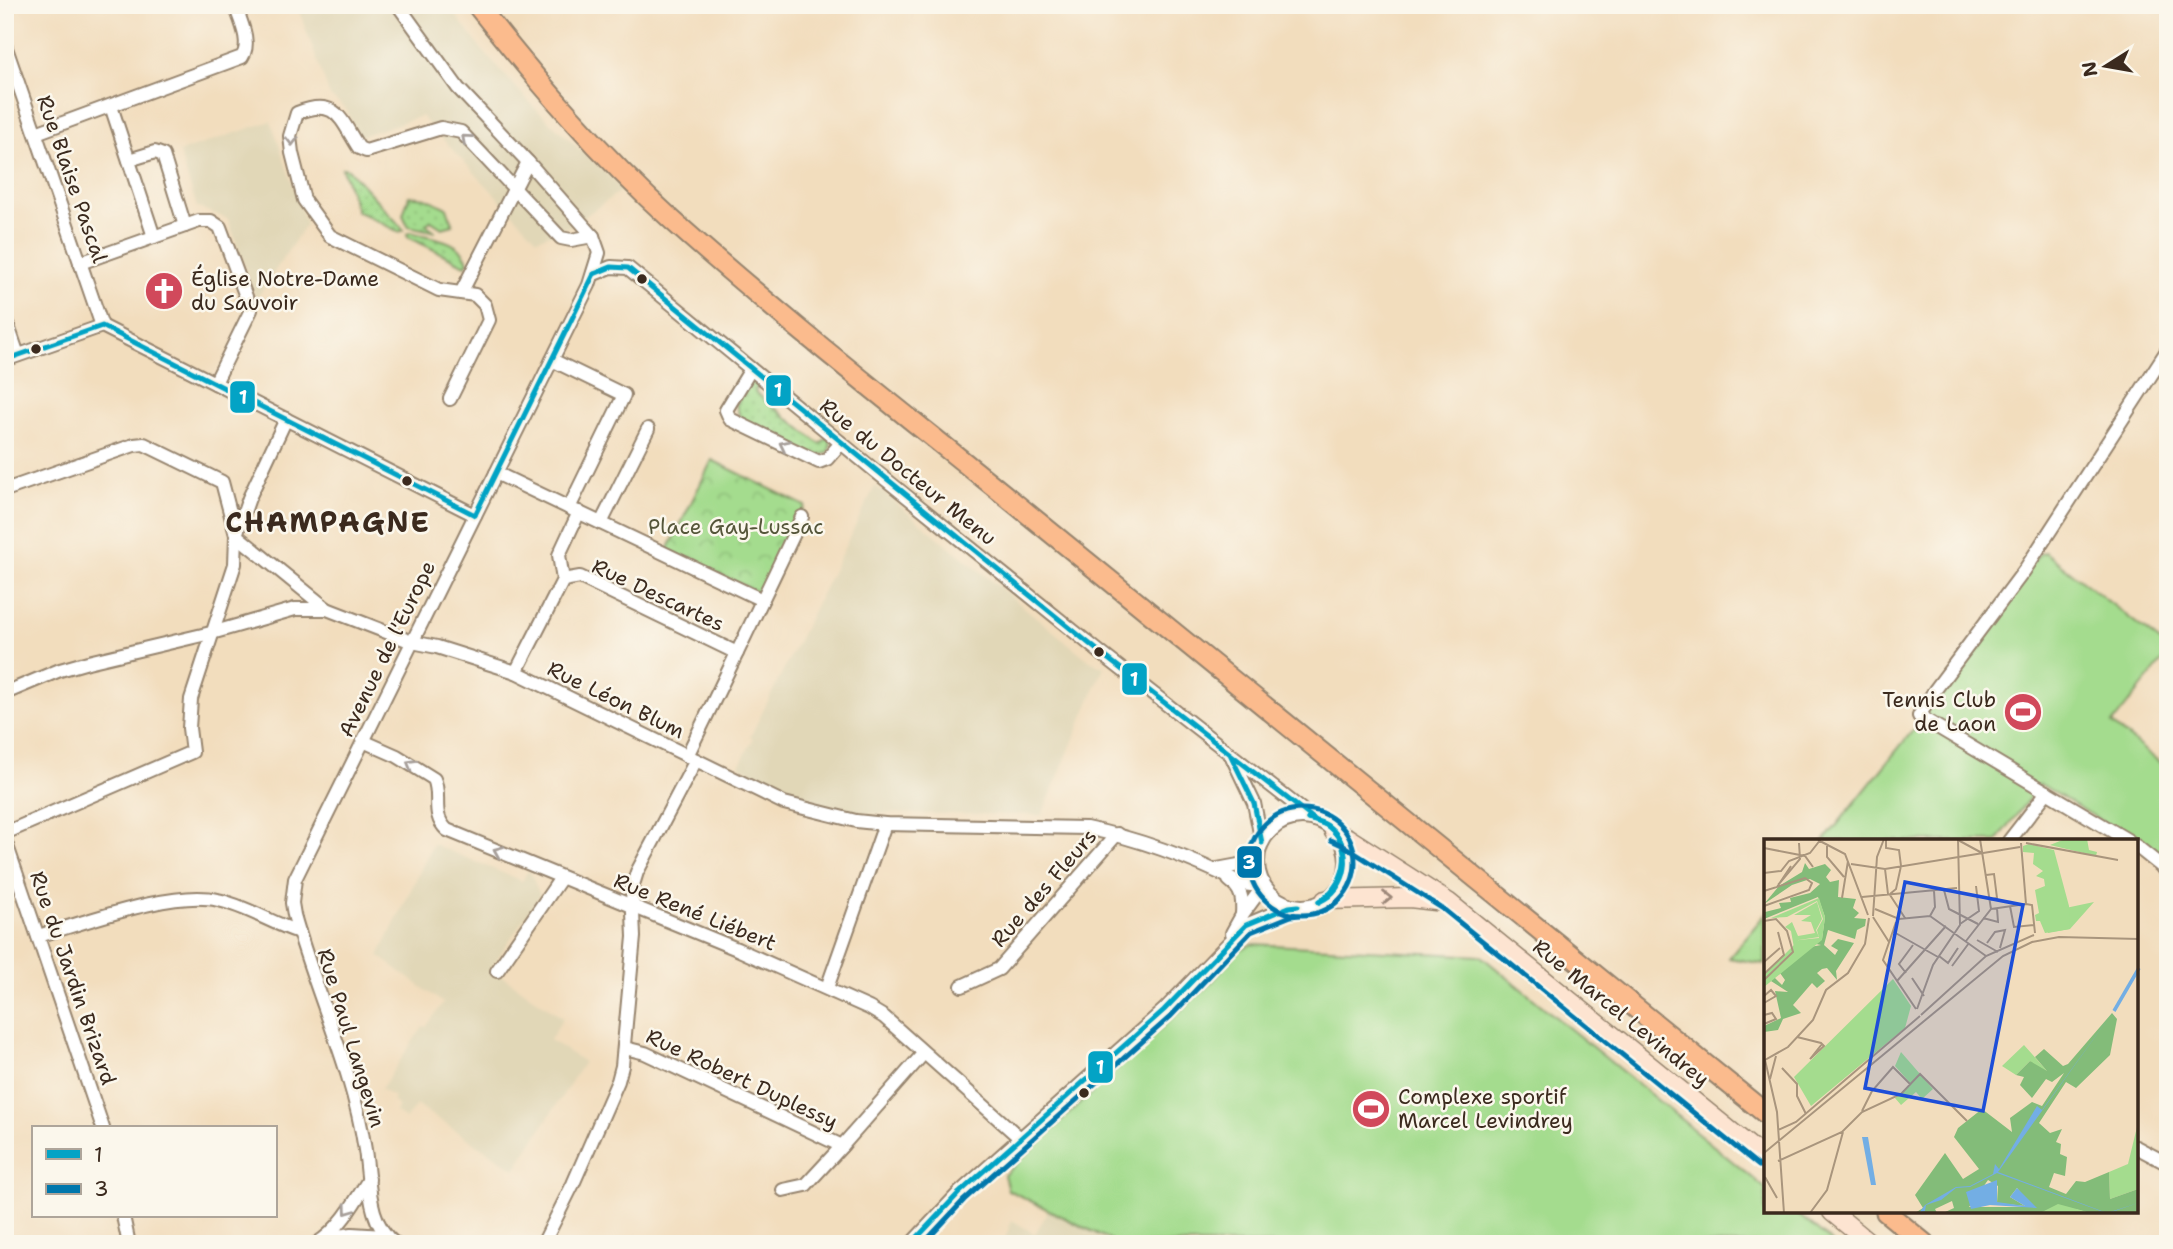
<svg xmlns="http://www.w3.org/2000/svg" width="2173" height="1249" font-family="'Shantell Sans',sans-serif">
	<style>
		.built { fill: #e1d7b7 }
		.grass { fill: url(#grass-dots); stroke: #708356; stroke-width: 2 }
		.park { fill: url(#park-crowns); stroke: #708356; stroke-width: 2 }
		.pitch { fill: #a4dc8e; stroke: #708356; stroke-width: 2 }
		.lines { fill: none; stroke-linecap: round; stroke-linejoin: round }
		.street-casing { stroke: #96846e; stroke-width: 16 }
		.secondary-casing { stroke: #96846e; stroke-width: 21 }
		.primary-casing { stroke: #96846e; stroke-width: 23 }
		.street { stroke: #fff; stroke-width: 12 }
		.secondary { stroke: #fde4d1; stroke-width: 18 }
		.primary { stroke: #fbbb8d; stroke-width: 19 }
		.bus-1-casing { stroke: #fbf7ec; stroke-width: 10 }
		.bus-2-casing { stroke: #fbf7ec; stroke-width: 10 }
		.bus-1 { stroke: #03a3c5; stroke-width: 5 }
		.bus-2 { stroke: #0077ac; stroke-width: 5 }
		.oneway { stroke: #a79f9a }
		.oneway2 { stroke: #9c8778 }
		.bus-dot { fill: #3b2a1e; stroke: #fbf7ec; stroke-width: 2.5 }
		.labels { text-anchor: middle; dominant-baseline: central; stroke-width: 5; stroke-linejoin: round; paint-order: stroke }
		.street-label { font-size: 21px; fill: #3b2a1e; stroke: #fbf7ec }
		.poi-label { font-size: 21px; fill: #3b2a1e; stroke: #fbf7ec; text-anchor: start }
		.park-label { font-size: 21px; fill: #55563a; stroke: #fbf7ec }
		.district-label { font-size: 28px; font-weight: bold; letter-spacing: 2px; fill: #3b2a1e; stroke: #fbf7ec }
		.inset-river { fill: none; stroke: #73aee4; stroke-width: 3.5 }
		.inset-road { fill: none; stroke: #a9957d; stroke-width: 2 }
		.view { fill: #1d4ed8; fill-opacity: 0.15; stroke: #1d4ed8; stroke-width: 3.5 }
		.inset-edge { fill: none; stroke: #3b2a1e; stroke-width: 3.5 }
		.line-badge { stroke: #fbf7ec; stroke-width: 2.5 }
		.badge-label { font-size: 19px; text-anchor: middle; font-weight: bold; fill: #fff }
	</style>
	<defs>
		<pattern id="grass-dots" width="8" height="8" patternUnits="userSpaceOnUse" patternTransform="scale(1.75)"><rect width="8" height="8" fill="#a4dc8e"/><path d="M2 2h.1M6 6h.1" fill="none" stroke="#8ebd7a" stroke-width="1.8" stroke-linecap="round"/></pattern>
		<pattern id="park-crowns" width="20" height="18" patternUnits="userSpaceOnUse" patternTransform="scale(1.75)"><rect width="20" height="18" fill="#a4dc8e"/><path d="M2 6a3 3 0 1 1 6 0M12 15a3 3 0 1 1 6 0" fill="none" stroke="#8ebd7a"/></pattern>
	</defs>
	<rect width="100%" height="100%" fill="#fbf7ec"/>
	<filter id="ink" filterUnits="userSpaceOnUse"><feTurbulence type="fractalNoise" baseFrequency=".0143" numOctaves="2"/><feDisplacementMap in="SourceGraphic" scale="14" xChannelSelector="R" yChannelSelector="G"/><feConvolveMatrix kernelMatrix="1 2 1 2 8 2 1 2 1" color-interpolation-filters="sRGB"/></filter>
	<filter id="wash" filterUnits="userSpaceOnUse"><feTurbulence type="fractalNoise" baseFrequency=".00686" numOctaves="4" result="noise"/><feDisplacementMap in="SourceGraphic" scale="28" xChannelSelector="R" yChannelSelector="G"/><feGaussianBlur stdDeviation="1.57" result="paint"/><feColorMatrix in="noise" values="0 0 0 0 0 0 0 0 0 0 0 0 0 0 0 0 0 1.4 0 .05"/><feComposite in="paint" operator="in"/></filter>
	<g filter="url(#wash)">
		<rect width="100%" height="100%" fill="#f2ddbd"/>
		<g class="built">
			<polygon points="297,5 448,5 483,51 534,107 623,189 573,225 537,239 421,116 358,137 346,109 330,96"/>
			<polygon points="271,121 306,224 256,299 228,219 197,207 179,152"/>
			<polygon points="875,486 1090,661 1104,667 1042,815 860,813 818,803 739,766 753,739 750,737"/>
			<polygon points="433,844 522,881 528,871 530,872 540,895 491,968 563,1018 550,1040 584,1062 515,1169 416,1105 406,1119 395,1112 398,1106 392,1101 394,1097 381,1089 423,1026 426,1027 443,1003 379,956"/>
			<polygon points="1049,1209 1118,1244 1003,1244 1012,1220 1035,1234"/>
		</g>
		<g class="grass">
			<polygon points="342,168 348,169 404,230 399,232 357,211"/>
			<polygon points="409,196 426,198 447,208 453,225 442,228 431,221 426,224 436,232 408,226 403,215"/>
			<path d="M410 232C431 238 462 239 468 262L466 265 461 263 408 237 407 234Z"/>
			<polygon points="755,380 760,382 755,392 820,444 828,437 831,444 828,453 816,456 741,420 736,405 748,383"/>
		</g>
		<polygon class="park" points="712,460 805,506 763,595 668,550"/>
		<g class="pitch">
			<polygon points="2045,552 2168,648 2168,654 2112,724 2168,769 2168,869 2158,855 2040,784 1997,841 1824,841 1914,729 2039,554"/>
			<polygon points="1765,914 1765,964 1729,958"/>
			<polygon points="1252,944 1481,956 1765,1188 1765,1212 1795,1212 1834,1244 1118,1244 1008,1190 1004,1175 1145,1042 1212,982 1237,951"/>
		</g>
	</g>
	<g filter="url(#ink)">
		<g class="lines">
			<g class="street-casing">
				<g id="street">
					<polyline points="5,45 102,326"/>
					<polyline points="111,106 154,237"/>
					<path d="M36 133 242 57C252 43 240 20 235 5"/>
					<polyline points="129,160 155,152 163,155 185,226"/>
					<polyline points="80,263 199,221 211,221 220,227 251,310 215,383"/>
					<polyline points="594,274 611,267 628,268 879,474 1102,654 1315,820"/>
					<polyline points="461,293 528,162"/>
					<polyline points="5,317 18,355"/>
					<polyline points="5,360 102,326 475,515"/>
					<polyline points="552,360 624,395 569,508"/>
					<polyline points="751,369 726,410 730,419 819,462 827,459 841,443"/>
					<path d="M450 399 489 320 485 305 475 295 439 290 330 236 304 200 292 153 290 136 297 113C337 97 340 119 359 148L366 151 441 128 461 132 561 238 571 240 593 236"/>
					<polyline points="496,473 762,600"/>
					<polyline points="5,490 134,445 144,444 222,482 236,535 327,609"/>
					<polyline points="601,523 648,429"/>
					<polyline points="563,580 580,577 737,653 687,756"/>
					<polyline points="737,653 802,517"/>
					<polyline points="516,672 563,580 559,555 579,512"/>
					<path d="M5 693 60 670 88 662 215 632 295 609H327L412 642 437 647 516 672 784 803 856 821 885 824 1086 828C1141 839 1193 859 1243 884L1251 885 1262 881"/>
					<path d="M363 741 397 756 434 779C442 797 430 814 447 830L737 949 869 1008 884 1017 1020 1138"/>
					<polyline points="1232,757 1254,803 1262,843"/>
					<circle cx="1302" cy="862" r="44"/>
					<polyline points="5,833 192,752 189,728 191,699 235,564 236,535 249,498 286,419"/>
					<polyline points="5,840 103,1128"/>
					<polyline points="2009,841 2047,792"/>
					<polyline points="2129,841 1919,716 1935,690 2024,571 2168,349"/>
					<polyline points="2136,846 2161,866 2168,875"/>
					<polyline points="1217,869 1244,864 1259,850"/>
					<path d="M1229 880C1242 890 1243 899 1242 915"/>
					<polyline points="1232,933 1242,915 1264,885"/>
					<path d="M38 936C84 923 174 889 218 900 246 906 271 923 299 932"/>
					<polyline points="497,971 561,878"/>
					<polyline points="962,986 999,969 1117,834"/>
					<polyline points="827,988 885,824"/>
					<polyline points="625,1048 645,1053 842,1146 923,1054"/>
					<polyline points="2136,1147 2168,1164"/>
					<polyline points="783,1190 806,1185 842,1146"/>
					<polyline points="123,1216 129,1244"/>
					<polyline points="325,1238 352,1234 384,1236"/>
					<path d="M316 1244C339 1230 355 1202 369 1179"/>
					<path d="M395 1244C367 1223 370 1182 365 1150 353 1069 316 994 294 915L292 903 295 879 589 285 599 253 593 236 528 162 458 88 398 5"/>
					<polyline points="543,1244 573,1184 618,1081 622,1066 634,937 632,888 637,872 696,760"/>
					<polyline points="911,1244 958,1194 1164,1010 1246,925 1289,907 1298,906"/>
				</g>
			</g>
			<g class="secondary-casing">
				<g id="secondary">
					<polyline points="1334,832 1348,838 1448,902 1765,1159"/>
					<polyline points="1325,900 1410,898 1444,902"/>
					<polyline points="1832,1212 1871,1244"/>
				</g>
			</g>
			<g class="primary-casing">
				<g id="primary">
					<path d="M477 5C537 81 600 155 672 220 787 323 909 417 1028 514 1273 715 1520 913 1765 1113"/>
					<polyline points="1886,1212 1925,1244"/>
				</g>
			</g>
			<use href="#street" class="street"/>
			<use href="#secondary" class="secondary"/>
			<use href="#primary" class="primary"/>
			<g class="bus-1-casing">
				<g id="bus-1">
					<polyline points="594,274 611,267 628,268 1102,654 1315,820"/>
					<polyline points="5,360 102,326 475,515"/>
					<polyline points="475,515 594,274"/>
					<polyline points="1231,756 1254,803 1262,843"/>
					<path d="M1308 819C1315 821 1324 823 1329 827 1356 848 1344 886 1319 902"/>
					<path d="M1308 819C1315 821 1324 822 1329 827 1355 848 1349 889 1319 902"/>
					<polyline points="911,1244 958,1194 1164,1010 1246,925 1289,907 1298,906"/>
				</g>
			</g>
			<g class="bus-2-casing">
				<g id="bus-2">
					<circle cx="1302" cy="862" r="53"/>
					<polyline points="1331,840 1344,846 1443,909 1759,1166"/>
					<polyline points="923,1244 964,1200 1170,1017 1251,932 1291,916 1299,915"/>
				</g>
			</g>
			<use href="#bus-1" class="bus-1"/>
			<use href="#bus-2" class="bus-2"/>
		</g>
		<defs><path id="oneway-chevron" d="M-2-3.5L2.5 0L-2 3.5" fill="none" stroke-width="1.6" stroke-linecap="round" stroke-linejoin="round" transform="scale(1.75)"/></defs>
		<g class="oneway">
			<use href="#oneway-chevron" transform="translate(466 139) rotate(-139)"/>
			<use href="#oneway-chevron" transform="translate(292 141) rotate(90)"/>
			<use href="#oneway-chevron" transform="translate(784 445) rotate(-154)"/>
			<use href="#oneway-chevron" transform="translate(411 764) rotate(-150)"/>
			<use href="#oneway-chevron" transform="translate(498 851) rotate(-157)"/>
			<use href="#oneway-chevron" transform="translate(348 1210) rotate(126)"/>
		</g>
		<use class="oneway2" href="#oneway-chevron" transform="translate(1387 898)"/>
	</g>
	<defs>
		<g id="church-disc" transform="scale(2.0125)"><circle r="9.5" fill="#d1495b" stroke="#fbf7ec"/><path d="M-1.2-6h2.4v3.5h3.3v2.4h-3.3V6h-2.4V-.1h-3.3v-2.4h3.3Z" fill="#fff"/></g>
		<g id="stadium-disc" transform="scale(2.0125)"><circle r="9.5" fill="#d1495b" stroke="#fbf7ec"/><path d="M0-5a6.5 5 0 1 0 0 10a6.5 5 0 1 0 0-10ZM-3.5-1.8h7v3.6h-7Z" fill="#fff"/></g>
	</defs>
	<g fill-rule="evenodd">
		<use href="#church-disc" x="164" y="291"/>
		<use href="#stadium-disc" x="2023" y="712"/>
		<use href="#stadium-disc" x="1371" y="1109"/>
	</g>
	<g class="bus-dot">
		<circle cx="642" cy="279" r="6"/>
		<circle cx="36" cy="349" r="6"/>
		<circle cx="407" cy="481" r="6"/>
		<circle cx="1099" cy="652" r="6"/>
		<circle cx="1084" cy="1093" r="6"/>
	</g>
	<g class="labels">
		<g class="street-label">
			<text transform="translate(72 179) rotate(71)">Rue Blaise Pascal</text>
			<text transform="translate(908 472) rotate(39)">Rue du Docteur Menu</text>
			<text transform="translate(658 595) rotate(25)">Rue Descartes</text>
			<text transform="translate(387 649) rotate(-64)">Avenue de l'Europe</text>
			<text transform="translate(616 700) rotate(26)">Rue Léon Blum</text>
			<text transform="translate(1044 888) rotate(-49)">Rue des Fleurs</text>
			<text transform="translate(695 912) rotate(22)">Rue René Liébert</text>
			<text transform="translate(73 978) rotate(71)">Rue du Jardin Brizard</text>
			<text transform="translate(1621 1013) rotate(39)">Rue Marcel Levindrey</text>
			<text transform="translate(351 1038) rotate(73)">Rue Paul Langevin</text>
			<text transform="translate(742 1079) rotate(25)">Rue Robert Duplessy</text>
		</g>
		<g class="poi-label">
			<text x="191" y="279">Église Notre-Dame<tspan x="191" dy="24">du Sauvoir</tspan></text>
			<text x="1996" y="700" text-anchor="end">Tennis Club<tspan x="1996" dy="24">de Laon</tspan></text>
			<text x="1398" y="1097">Complexe sportif<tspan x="1398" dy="24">Marcel Levindrey</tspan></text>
		</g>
		<g class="park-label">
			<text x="736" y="527">Place Gay-Lussac</text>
		</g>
		<g class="district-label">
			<text x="328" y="522">CHAMPAGNE</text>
		</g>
	</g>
	<g transform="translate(1764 839)">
		<rect width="374" height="374" fill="#f2ddbd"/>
		<path d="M53 63 58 80 52 91 55 98 35 101 30 109 27 92 21 88 28 83 34 97 51 94 47 83 37 82 47 76H30ZM330 63 306 90 284 94 278 74ZM260 206 283 232 280 234 266 222 252 236 238 227ZM373 288 374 350 346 360 345 333 364 325Z" fill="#a4dc8e"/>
		<path d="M41 24 45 30 61 25 67 31 62 38 66 43 75 41 74 58 92 60 89 69 95 74 90 79 102 80 101 87 93 91 91 100 64 91 60 106 71 116 74 111 67 107 74 100 90 104 72 132 73 141 63 129 58 130 53 134 61 142 53 149 48 144 29 166 37 174 19 180 14 191 0 193V187L17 179 11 152 24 153 7 142 10 138 18 146 21 141 16 134 46 108 57 106 52 105 58 100 61 78 54 58 0 80 1 73 17 69 15 64 27 63 26 59 46 54 56 45 46 40 28 46 0 65 15 47 38 33ZM348 174 353 180 346 216 312 249 302 243 275 284 286 294 298 290 292 303 297 305 296 315 303 318 301 337 290 334 285 348 302 355 312 342 321 343 345 333 346 360 374 350V374H326L311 370 284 374H179L190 369 188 362 171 370 173 374H151L159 369 151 356 181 314 199 340 215 330 190 298 194 289 218 270 248 293 246 279 268 263 278 267 300 234 288 243 282 240 268 259 256 246 260 238 252 236 266 222 283 232 271 218 280 210 299 227 304 225ZM224 341 234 347 233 364 261 367 246 358 253 349 268 368H205Z" fill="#83bc79" fill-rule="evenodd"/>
		<path d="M301 0H323L325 11 333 13 332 17 286 6ZM265 5 290 11 305 67 306 90 281 94 276 82H272L271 76 275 74 271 51 281 47 280 40 272 37 279 32 269 25 270 14 259 13V7ZM55 59 61 78 58 101 0 148V136L35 101 55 99 53 91 59 80 53 62 23 78 7 79Z" fill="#a4dc8e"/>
		<path d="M129 140 147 167 141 189 47 267 30 238ZM137 213 169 250 158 260 152 253 137 266 131 259 147 245 131 227ZM294 365 320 372 325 374H276Z" fill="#a4dc8e"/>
		<path d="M349 173 234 333 343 374 374 364 345 374H342L233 334 206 348 192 349 177 361 162 366 161 372 155 374 161 366 192 348 206 347 229 335 231 325 235 330 273 267 278 271ZM98 298H104L112 346H107ZM233 341V363L261 367 246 358 253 349 273 369 226 366 207 370 202 353Z" fill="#73aee4"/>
		<path class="inset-river" d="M350 172 375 129"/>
		<path class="inset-road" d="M54 1 81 15 104 76M122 1V9L135 11 137 27 132 50 126 55M194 1 218 14M257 4 262 65M262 4 354 21M63 7V18L80 38M0 9 41 17 49 28M87 25 121 30 256 8M121 30 124 55M0 34 17 32 25 22 46 14 57 0M222 36 230 35 233 59 225 61M14 46 36 20 35 4M13 48 27 27M180 51 185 70 214 85M0 52 41 39 48 44 45 51 0 67M126 56 141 79M98 58 193 49M78 59 84 22M262 65 268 66 271 94M246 67 250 88 270 86M111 70 135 80 166 77M227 70 262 65M109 77 113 18 120 0M166 77 222 117M166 77 171 68 170 52M109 78 125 103M219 79 234 83 233 69M0 82 12 80 23 92 29 113 0 141M132 83 119 121 152 170M196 85 215 72 212 47M128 92 174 118M213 101 234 113M202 102 227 70 216 0M223 104 231 93 241 91 236 109M175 117 184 124 194 109M0 123 16 109M188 127 205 104M142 134 135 125 149 106M0 135 20 116 14 93M148 139 160 157M133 142 182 87M0 157 7 151 12 157 0 164M153 170 169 126 196 86 194 0M0 176 8 174 12 180 0 185M157 176 222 117 270 96M33 198 57 204 60 207 46 220 58 205M18 229 33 245V257L42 275M6 240 12 217M98 272 108 252 129 228 147 246M14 291 32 283 156 177M0 314 239 117 268 103 295 98 375 100M14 322 78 293 98 273 137 255 156 235 203 282M1 338 13 359M20 374 13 273 1 221 24 208 49 181 62 151 84 134 101 105 105 79M46 374 63 351 79 293"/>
		<path class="view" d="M141 43 259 66 219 272 101 249Z"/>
		<rect width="374" height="374" class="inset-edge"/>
	</g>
	<g class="line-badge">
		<rect x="765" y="374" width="27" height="33" rx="7" fill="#03a3c5"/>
		<rect x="229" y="380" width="27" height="34" rx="7" fill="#03a3c5"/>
		<rect x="1121" y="662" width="27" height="34" rx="7" fill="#03a3c5"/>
		<rect x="1236" y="845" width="27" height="34" rx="7" fill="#0077ac"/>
		<rect x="1087" y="1050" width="27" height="34" rx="7" fill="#03a3c5"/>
	</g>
	<g class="badge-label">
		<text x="778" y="397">1</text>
		<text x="243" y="404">1</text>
		<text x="1134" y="686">1</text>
		<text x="1249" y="869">3</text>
		<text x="1100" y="1074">1</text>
	</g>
	<rect width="2173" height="1249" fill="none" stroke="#fbf7ec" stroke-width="28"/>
	<rect x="32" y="1126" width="245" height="91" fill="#fbf7ec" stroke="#aea59a" stroke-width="2"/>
	<rect x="46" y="1149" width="35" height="10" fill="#03a3c5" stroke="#aea59a" stroke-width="2"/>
	<text x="94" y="1162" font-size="21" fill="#3b2a1e">1</text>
	<rect x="46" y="1184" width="35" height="10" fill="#0077ac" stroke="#aea59a" stroke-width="2"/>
	<text x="94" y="1196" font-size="21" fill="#3b2a1e">3</text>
	<g transform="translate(2106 66) rotate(259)" stroke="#fbf7ec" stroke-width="5" paint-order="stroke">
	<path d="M0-5L12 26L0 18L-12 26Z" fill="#3b2a1e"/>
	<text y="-10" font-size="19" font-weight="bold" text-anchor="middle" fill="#3b2a1e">N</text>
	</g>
</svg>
